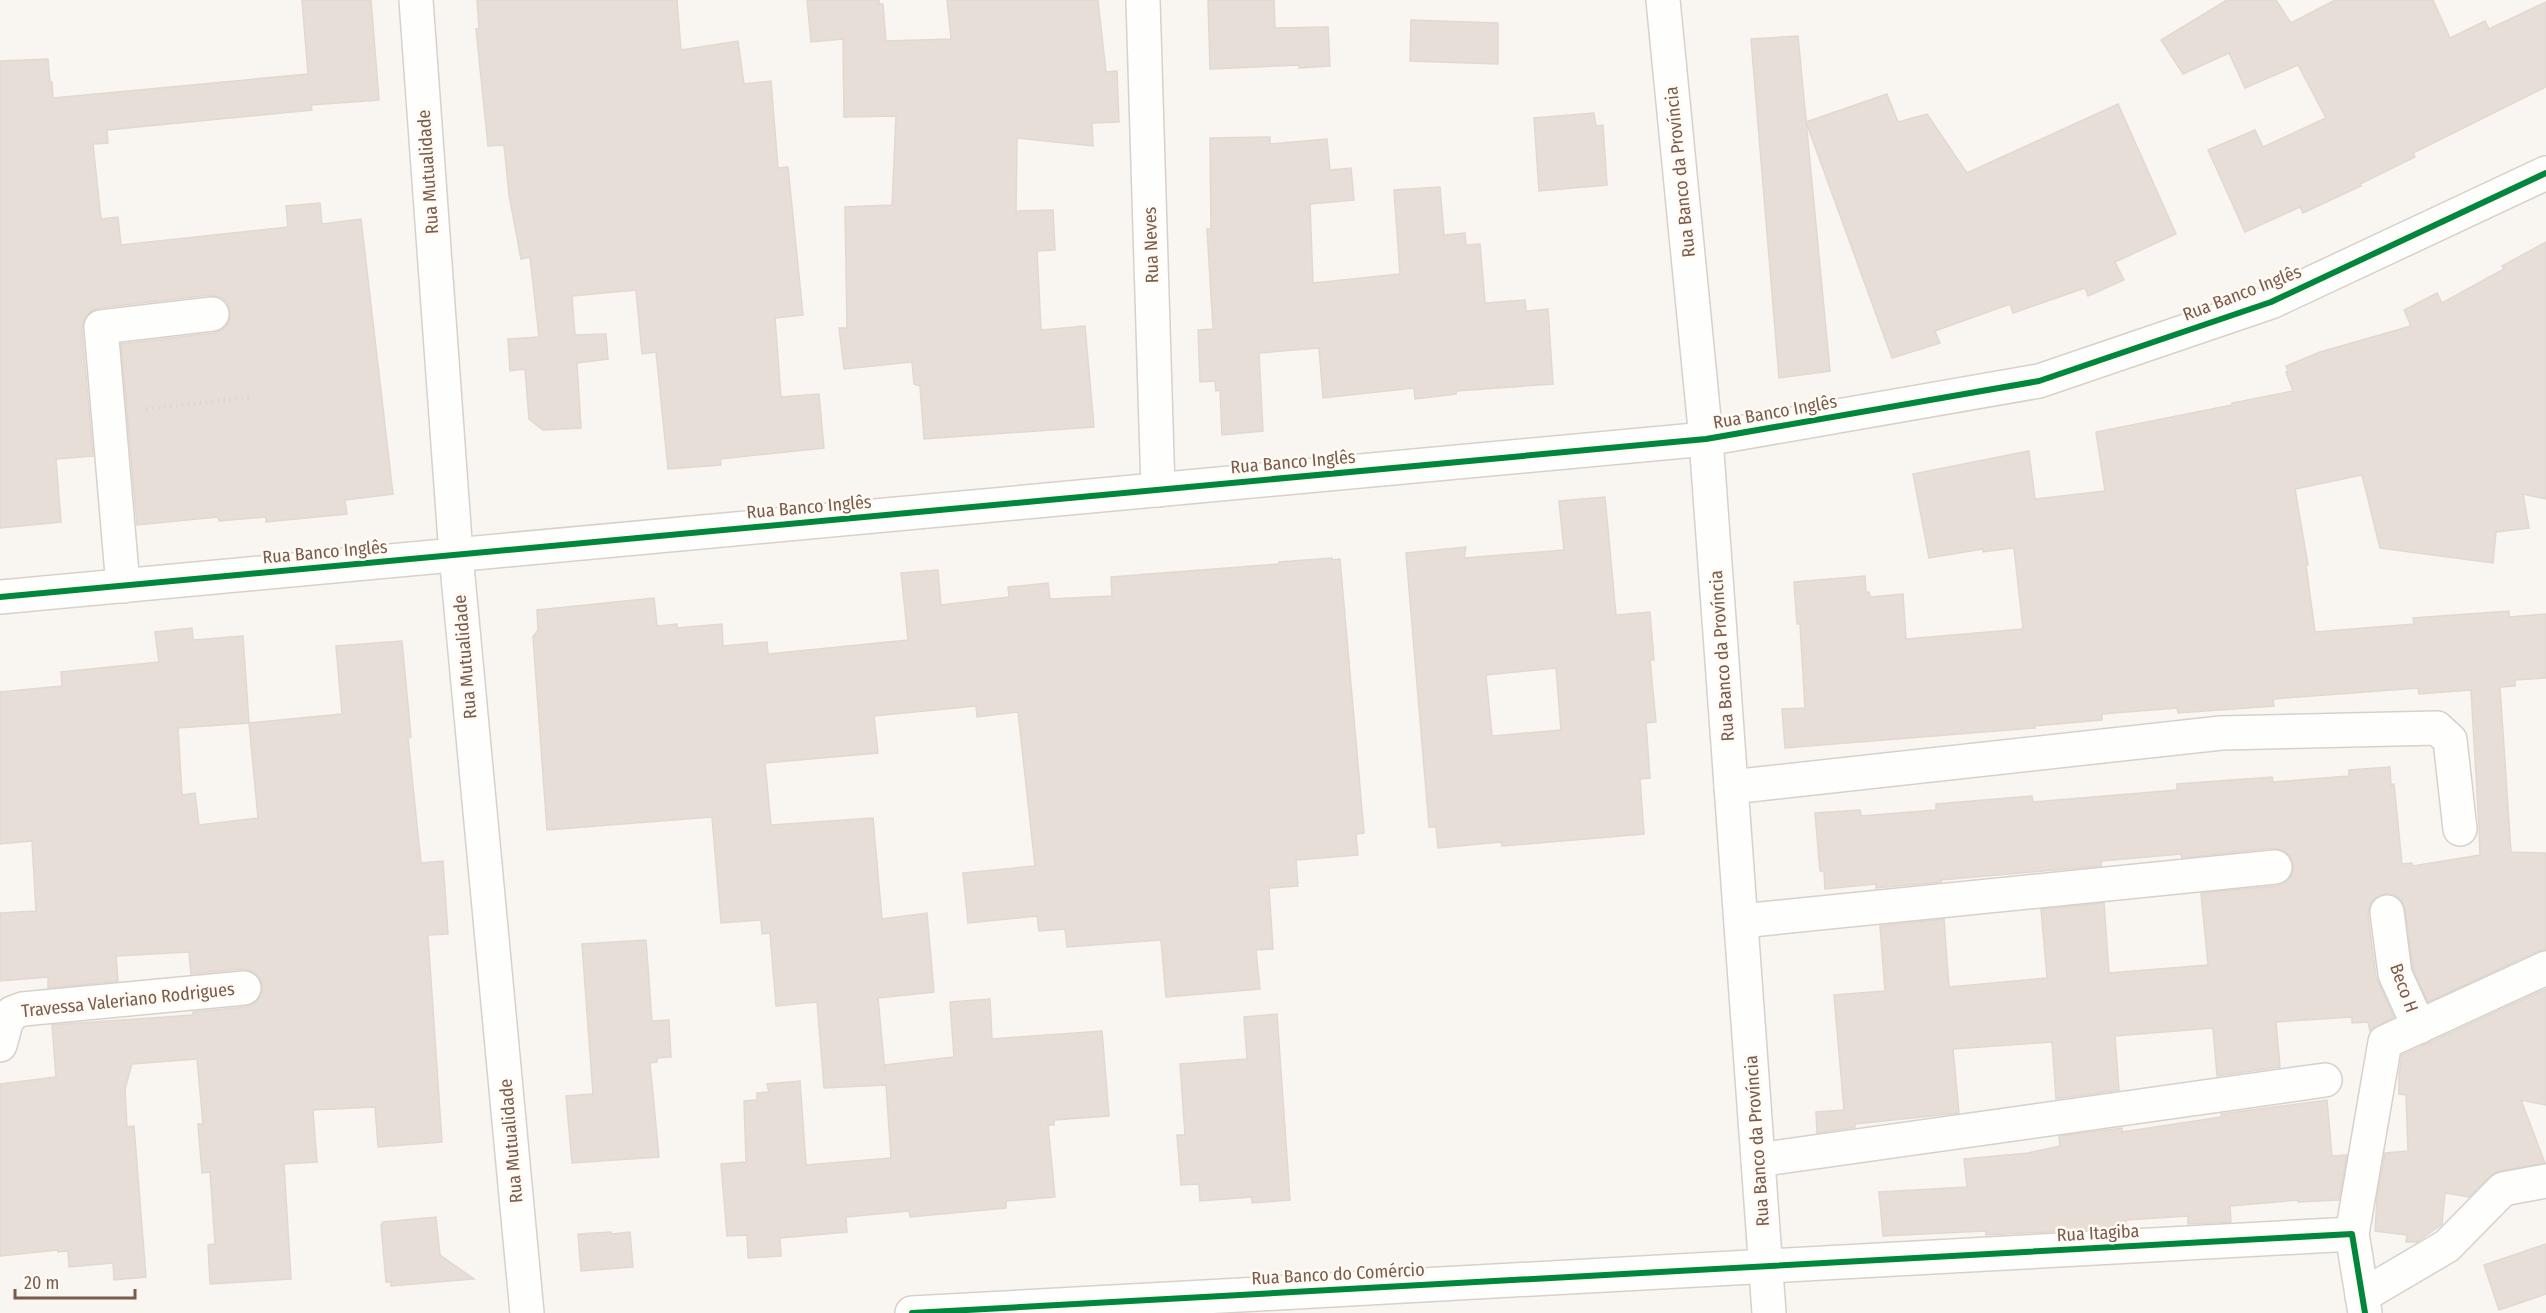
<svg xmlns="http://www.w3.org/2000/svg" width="2546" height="1313" font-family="'Fira Sans Condensed',sans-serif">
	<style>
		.building { fill: #e6ded7; stroke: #e2d8d2; stroke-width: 1.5; fill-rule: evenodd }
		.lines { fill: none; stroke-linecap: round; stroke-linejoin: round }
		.minor-casing { stroke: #d7d1cb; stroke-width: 36 }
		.path { stroke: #dcd5d0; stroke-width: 4; stroke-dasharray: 1.5 4.5; stroke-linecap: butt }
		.minor { stroke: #fefefd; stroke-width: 33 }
		.cycleway-casing { stroke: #fffaf3; stroke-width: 10 }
		.cycleway { stroke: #00873e; stroke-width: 6 }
		.labels { text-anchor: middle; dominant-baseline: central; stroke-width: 5; stroke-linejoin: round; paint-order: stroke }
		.street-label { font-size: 18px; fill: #7a5c4d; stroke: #fffaf3 }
	</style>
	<rect width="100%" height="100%" fill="#f9f5f0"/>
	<g class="building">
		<polygon points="302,0 371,0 379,100 311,105 312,110 107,130 108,143 93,144 101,219 118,217 121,245 288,227 286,206 320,203 322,224 361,219 393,494 345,500 347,514 266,522 266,517 219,521 218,517 137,525 121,344 214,333 223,329 229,322 230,311 227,302 220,297 210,295 99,308 90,312 84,320 82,329 93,456 56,459 61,522 0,528 0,61 48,59 50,82 52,82 53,98 308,74"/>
		<polygon points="477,0 677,0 681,50 738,41 744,84 771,81 778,168 788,167 803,315 775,318 781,397 819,394 824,448 720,459 721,465 668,469 656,352 642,354 636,290 572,296 575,335 606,334 608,359 577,363 581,428 543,430 529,419 525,369 510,371 508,339 539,337 530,257 521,259 509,195 504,145 488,146 476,29 479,28"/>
		<polygon points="807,0 879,0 879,4 883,4 886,41 951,39 947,0 1098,0 1106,72 1117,71 1119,122 1092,123 1093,146 1017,138 1016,211 1053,210 1055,250 1037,251 1041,330 1085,326 1094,427 924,439 920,386 914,384 912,362 844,369 839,328 847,328 845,207 892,205 896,116 844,117 843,39 811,42"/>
		<polygon points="1208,0 1274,0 1275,28 1328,27 1330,66 1299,68 1299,65 1210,69"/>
		<polygon points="2227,0 2276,0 2291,23 2335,0 2433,0 2450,38 2485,21 2489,29 2546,2 2546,87 2413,153 2415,157 2360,184 2361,186 2303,213 2300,207 2245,232 2208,150 2255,130 2263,147 2326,118 2298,65 2245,88 2229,53 2183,74 2161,40"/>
		<polygon points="1411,20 1498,23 1498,64 1410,61"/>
		<polygon points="1798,36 1830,371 1779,378 1751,39"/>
		<polygon points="1887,94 1898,122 1927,114 1967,173 2118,104 2176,234 2115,262 2124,280 2088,296 2085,288 2013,313 2010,304 1935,331 1940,343 1892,358 1806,122"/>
		<polygon points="1594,113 1596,126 1603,125 1607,185 1539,191 1534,118"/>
		<polygon points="1270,137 1270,144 1327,139 1330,170 1351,168 1354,200 1310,204 1313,283 1400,274 1394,190 1440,187 1444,235 1465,233 1466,245 1480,244 1485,303 1525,300 1526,311 1548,309 1553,384 1456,391 1456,394 1415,399 1414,388 1323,398 1319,348 1259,353 1263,431 1222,435 1220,390 1216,391 1215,381 1200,382 1198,330 1213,329 1207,229 1211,229 1210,138"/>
		<polygon points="2546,242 2546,499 2523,494 2529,528 2496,532 2493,563 2380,548 2362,475 2295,489 2308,565 2306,565 2315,632 2414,624 2413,618 2509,611 2509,617 2546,614 2546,678 2515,680 2515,686 2500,687 2511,852 2546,853 2546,950 2538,951 2428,1002 2413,969 2405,909 2401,900 2395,895 2384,894 2375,898 2370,904 2368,914 2376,977 2394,1017 2370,1031 2368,1022 2352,1023 2352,1017 2276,1022 2280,1067 2217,1076 2213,1028 2115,1036 2119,1090 2056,1099 2052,1042 1953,1049 1959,1113 1855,1124 1855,1127 1817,1133 1816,1112 1844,1110 1834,995 1885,991 1880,926 1944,919 1949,987 2047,978 2041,909 2104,903 2109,973 2208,965 2201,893 2277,886 2285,882 2292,875 2294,866 2290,856 2282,850 2273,848 2182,858 2181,854 2101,861 2101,866 1941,880 1941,882 1876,888 1876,884 1825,889 1824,871 1820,871 1815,813 1860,810 1861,816 1936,810 1936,804 2032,796 2033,802 2177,790 2177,784 2272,777 2273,782 2349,776 2349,770 2390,767 2391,785 2394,784 2402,864 2412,863 2413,866 2480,855 2479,827 2471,690 2419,694 2418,688 2273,699 2274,706 2178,713 2177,708 2102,714 2102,720 2034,726 2035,728 1785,748 1782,709 1805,708 1800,624 1797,624 1794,582 1865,576 1866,592 1869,592 1870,597 1903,594 1906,639 2023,629 2014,548 1983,552 1983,549 1929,558 1913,474 2029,451 2035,499 2105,491 2096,432 2232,405 2232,403 2293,391 2286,372 2288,371 2286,366 2320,352 2411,326 2404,310 2437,293 2442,303 2504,269 2502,266"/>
		<path d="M1605 497 1616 615 1650 612 1654 660H1650L1656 722 1646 723 1650 778 1640 779 1644 834 1502 846 1501 842 1438 848 1436 827H1429L1406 553 1466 547 1464 558 1564 550 1559 501ZM1556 668 1561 730 1492 736 1486 675Z"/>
		<polygon points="1332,558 1332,560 1340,559 1364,833 1356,834 1358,855 1296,860 1298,886 1269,888 1273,949 1256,950 1260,989 1166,997 1161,940 1067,947 1065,929 1039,931 1037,916 968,923 963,873 1035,866 1018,712 977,717 976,706 874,716 878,753 765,763 771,825 873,818 882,919 927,913 934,992 878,998 885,1072 884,1065 954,1057 950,1002 990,999 992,1039 1102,1031 1109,1116 1054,1120 1054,1125 1048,1125 1055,1197 1006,1201 1006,1208 910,1217 909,1211 846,1217 847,1232 780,1238 781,1256 748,1258 747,1235 727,1236 721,1164 746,1162 744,1101 757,1100 757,1093 769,1092 767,1084 800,1081 806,1165 891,1158 886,1085 824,1088 817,1002 776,1006 770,933 762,934 761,920 721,923 712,817 547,830 533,637 538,630 537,610 654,598 657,626 677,624 677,628 722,624 723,646 767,642 768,654 908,640 901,573 938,570 941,605 1009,597 1008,587 1048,583 1050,599 1112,596 1111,577 1279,564 1279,562"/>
		<polygon points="192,628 193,640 243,636 249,723 178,728 182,795 195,793 199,825 258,818 249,723 342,714 336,646 402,641 411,737 408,738 421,863 443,861 448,934 428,935 442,1142 378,1147 375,1107 313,1110 317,1162 284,1164 291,1279 210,1284 208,1245 215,1244 210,1172 202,1173 198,1124 203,1124 197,1059 132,1064 125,1089 127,1127 134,1126 146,1277 114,1280 113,1263 69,1267 68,1251 58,1252 58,1250 0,1256 0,1084 56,1077 52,1025 193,1015 193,1012 246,1007 255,1003 261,995 263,987 260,978 251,971 242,969 191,974 189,952 116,956 118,981 48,988 48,977 0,981 0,913 36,911 32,841 0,844 0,692 62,686 61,672 159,662 155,632"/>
		<polygon points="646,940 652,1021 669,1020 671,1057 657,1058 657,1062 650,1063 659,1157 572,1163 566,1096 593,1094 582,944"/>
		<polygon points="2546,989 2546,1105 2521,1100 2545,1163 2499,1171 2490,1176 2469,1197 2445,1193 2442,1224 2417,1242 2406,1242 2407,1235 2375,1231 2377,1198 2385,1153 2408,1151 2406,1095 2399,1094 2399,1074 2402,1055"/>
		<polygon points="1277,1014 1290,1200 1252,1203 1252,1197 1200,1201 1199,1184 1181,1185 1177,1135 1185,1135 1180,1064 1247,1059 1244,1017"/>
		<polygon points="2327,1100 2332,1156 2347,1155 2339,1200 2298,1202 2298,1200 2230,1206 2231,1222 2188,1224 2188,1216 2126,1220 2126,1225 2083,1230 1986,1235 1986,1231 1883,1236 1879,1192 1967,1187 1964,1159 2028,1153 2060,1146 2059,1136 2122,1128 2122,1132 2221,1117 2221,1114"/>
		<polygon points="436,1217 440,1255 474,1279 391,1286 391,1282 386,1282 381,1225 383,1222"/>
		<polygon points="611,1232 611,1234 630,1232 633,1267 581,1271 578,1234"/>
		<polygon points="2546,1244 2546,1294 2499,1310 2484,1265"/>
	</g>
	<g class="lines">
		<g class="minor-casing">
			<g id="minor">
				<polyline points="416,0 456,555 527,1313"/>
				<polyline points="1143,0 1158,490"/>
				<polyline points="1663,0 1706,439 1769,1313"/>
				<polyline points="123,586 101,327 212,314"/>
				<polyline points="0,597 1706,439 2039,381 2271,302 2546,173"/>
				<polyline points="1731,787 2221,733 2437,728 2450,740 2460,829"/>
				<polyline points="2387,912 2395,974 2419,1027"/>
				<polyline points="1741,921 2275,867"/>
				<polyline points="0,1045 6,1023 12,1013 23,1009 244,988"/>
				<polyline points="1758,1160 2325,1080"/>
				<polyline points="2362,1296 2447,1246 2503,1189 2546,1181"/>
				<polyline points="912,1313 2352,1234"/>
				<polyline points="2365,1313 2352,1234 2385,1042 2546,968"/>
			</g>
		</g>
		<polyline class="path" points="146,409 253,397"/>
		<use href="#minor" class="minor"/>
		<g class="cycleway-casing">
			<g id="cycleway">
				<polyline points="0,597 1706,439 2039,381 2271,302 2546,173"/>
				<polyline points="912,1313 2352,1234 2365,1313"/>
			</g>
		</g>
		<use href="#cycleway" class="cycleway"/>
	</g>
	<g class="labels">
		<g class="street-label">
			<text transform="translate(428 172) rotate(-94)">Rua Mutualidade</text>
			<text transform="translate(1680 172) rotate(-96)">Rua Banco da Província</text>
			<text transform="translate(1151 245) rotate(-92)">Rua Neves</text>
			<text transform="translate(2242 293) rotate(-21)">Rua Banco Inglês</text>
			<text transform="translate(1775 412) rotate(-10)">Rua Banco Inglês</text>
			<text transform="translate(1293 462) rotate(-5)">Rua Banco Inglês</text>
			<text transform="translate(809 507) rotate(-5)">Rua Banco Inglês</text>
			<text transform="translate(325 552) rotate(-5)">Rua Banco Inglês</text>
			<text transform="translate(1722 656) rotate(-94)">Rua Banco da Província</text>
			<text transform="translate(465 657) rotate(-95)">Rua Mutualidade</text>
			<text transform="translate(2404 988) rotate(70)">Beco H</text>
			<text transform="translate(128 1000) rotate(-6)">Travessa Valeriano Rodrigues</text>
			<text transform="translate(511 1141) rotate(-95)">Rua Mutualidade</text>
			<text transform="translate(1757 1141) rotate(-94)">Rua Banco da Província</text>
			<text transform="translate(2098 1233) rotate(-3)">Rua Itagiba</text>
			<text transform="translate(1338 1274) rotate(-3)">Rua Banco do Comércio</text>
		</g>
	</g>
	<path d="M15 1289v9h120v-9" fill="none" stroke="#7a5c4d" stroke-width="3"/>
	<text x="24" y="1289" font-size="18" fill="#7a5c4d" stroke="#fffaf3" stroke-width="4.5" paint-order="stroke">20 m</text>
</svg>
